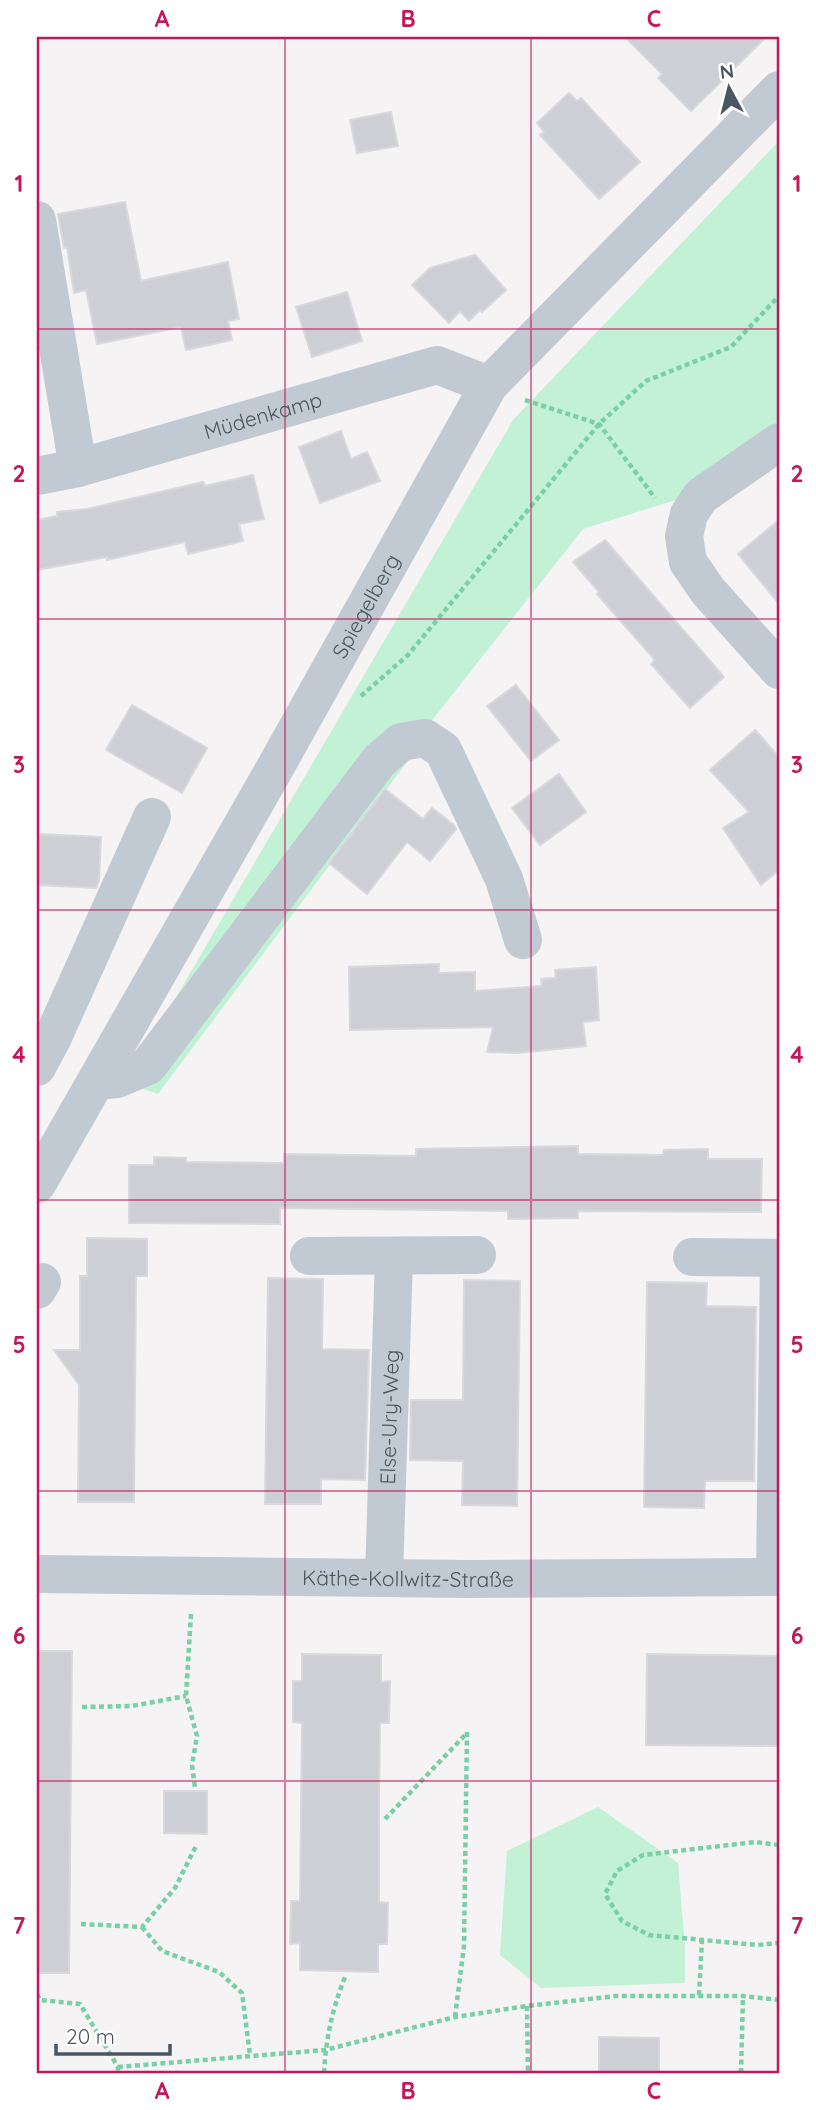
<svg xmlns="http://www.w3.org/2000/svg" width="816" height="2110" font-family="Quicksand,sans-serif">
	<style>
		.green { fill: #c3f1d5 }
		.building { fill: #cdcfd5; stroke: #d7d9de; stroke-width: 2 }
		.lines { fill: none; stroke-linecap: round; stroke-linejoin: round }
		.path { stroke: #7ad0a6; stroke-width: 4.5; stroke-dasharray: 5 3.5; stroke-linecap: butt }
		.minor { stroke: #c1cad2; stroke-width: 38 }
		.grid { fill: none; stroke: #c2185b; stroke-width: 2; stroke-opacity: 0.55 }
		.labels { text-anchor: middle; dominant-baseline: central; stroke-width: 5; stroke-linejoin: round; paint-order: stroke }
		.street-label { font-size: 21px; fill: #4a5661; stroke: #fff }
		.neatline { fill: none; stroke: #c2185b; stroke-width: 2.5 }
		.grid-label { font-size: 23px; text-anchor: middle; font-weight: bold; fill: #c2185b }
	</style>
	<rect width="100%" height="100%" fill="#f5f3f3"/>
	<g class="green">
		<polygon points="779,141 779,422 679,499 583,529 433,719 425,738 158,1094 126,1083 513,420"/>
		<polygon points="598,1807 678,1863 685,1948 685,1983 541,1988 500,1955 507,1851"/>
	</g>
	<g class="building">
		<polygon points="625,37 766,37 691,111 658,78 662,74"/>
		<polygon points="569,93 577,101 581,98 640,162 599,199 540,135 544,132 537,123"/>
		<polygon points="391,112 398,146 357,153 350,120"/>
		<polygon points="125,202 141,281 228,262 239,319 228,321 232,340 186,350 181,327 97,344 86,290 74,293 67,247 64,248 58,214"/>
		<polygon points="475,255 506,290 482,312 480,310 469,321 460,311 449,323 412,285 430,268"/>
		<polygon points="347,292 362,341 312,357 296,307"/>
		<polygon points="341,431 351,459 367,452 380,481 320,503 299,447"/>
		<polygon points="253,475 264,519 239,524 243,541 188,554 185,542 107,560 107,557 37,570 37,520 57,516 57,512 87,509 203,482 205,486"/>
		<polygon points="779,520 779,604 738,554"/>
		<polygon points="605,540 724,677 690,708 651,664 655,660 597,594 599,592 573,562"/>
		<polygon points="516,685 559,740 531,761 487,706"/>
		<polygon points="132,705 207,748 182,793 106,750"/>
		<polygon points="755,730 779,757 779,870 761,885 723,828 749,812 710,770"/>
		<polygon points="559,774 586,812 540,845 512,808"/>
		<polygon points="385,789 423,819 432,808 454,825 456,829 430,861 407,842 367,894 329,863"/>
		<polygon points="37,834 101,837 99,881 96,888 37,885"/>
		<polygon points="439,964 439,973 475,972 475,991 542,986 541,979 556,978 555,970 596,967 599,1020 583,1022 586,1046 518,1053 487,1052 493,1027 350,1030 349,967"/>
		<polygon points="578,1146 578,1154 663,1155 664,1150 708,1149 708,1159 762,1159 761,1212 578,1211 578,1218 508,1219 508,1211 280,1208 280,1224 129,1223 129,1165 154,1165 154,1157 186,1158 186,1162 284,1163 284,1154 416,1156 416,1149"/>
		<polygon points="87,1238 147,1239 147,1276 136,1276 134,1502 78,1502 79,1385 54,1350 80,1350 80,1276 87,1276"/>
		<polygon points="268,1278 323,1279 322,1349 369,1350 365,1480 321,1479 321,1504 265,1504"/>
		<polygon points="464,1280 520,1281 517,1506 462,1505 463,1461 410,1460 411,1400 463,1400"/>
		<polygon points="647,1282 707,1283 706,1306 756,1307 754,1481 705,1481 704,1508 644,1507"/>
		<polygon points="37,1651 72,1651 69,1973 37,1973"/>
		<polygon points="302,1654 381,1655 381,1682 390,1681 389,1723 380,1723 379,1804 379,1902 388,1903 387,1944 378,1944 378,1972 300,1970 300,1943 290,1944 291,1901 300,1901 302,1723 293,1722 293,1681 302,1681"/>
		<polygon points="647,1654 779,1656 779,1746 646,1745"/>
		<polygon points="164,1791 207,1791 207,1834 164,1833"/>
		<polygon points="599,2037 659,2038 659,2073 599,2073"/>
	</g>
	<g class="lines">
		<g class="path">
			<polyline points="525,400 599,424 655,498"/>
			<polyline points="361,696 408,655 599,424 646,381 731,347 779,296"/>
			<polyline points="191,1614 186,1696 197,1736 192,1765 195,1788"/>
			<polyline points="82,1707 132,1706 186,1696"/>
			<polyline points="385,1819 467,1733"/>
			<polyline points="779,1845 755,1842 643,1855 617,1871 605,1894 622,1921 649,1935 757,1945 779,1943"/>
			<polyline points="81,1924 142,1927 175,1888 196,1846"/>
			<polyline points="142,1927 162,1951 219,1972 242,1993 250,2055"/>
			<polyline points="37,1994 40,2000 80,2004 118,2067 118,2073"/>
			<polyline points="699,1995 702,1940"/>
			<polyline points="527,2006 528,2073"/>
			<polyline points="455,2017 464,1946 467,1732"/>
			<polyline points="118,2067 325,2050 455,2017 527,2006 616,1996 743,1996 779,2000"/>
			<path d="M324 2073C326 2038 332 2010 345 1977"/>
			<polyline points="741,2073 743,1996"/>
		</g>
		<g class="minor">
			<polyline points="37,220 78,468"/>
			<polyline points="779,442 701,496 689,514 684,536 688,562 708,591 779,670"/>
			<path id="s1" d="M37 476 78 468 437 365 489 385"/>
			<polyline points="37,1067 53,1037 152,817"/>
			<polyline points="97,1081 117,1079 148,1066 379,761 401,742 425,738 443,750 504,879 523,940"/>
			<path id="s2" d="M37 1184 271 775 489 385 779 90"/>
			<polyline points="309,1256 477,1255"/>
			<polyline points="692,1257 779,1258"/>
			<polyline points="37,1290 42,1282"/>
			<path id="s3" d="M37 1574 468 1579 779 1577"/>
			<polyline points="775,1577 779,1258"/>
			<path id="s4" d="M384 1578 394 1256"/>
		</g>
	</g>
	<path class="grid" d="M285 37V2073M531 37V2073M37 329H779M37 619H779M37 910H779M37 1200H779M37 1491H779M37 1781H779"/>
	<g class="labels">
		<g class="street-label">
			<text stroke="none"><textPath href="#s1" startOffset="234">Müdenkamp</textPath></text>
			<text stroke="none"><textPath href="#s2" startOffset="665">Spiegelberg</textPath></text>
			<text stroke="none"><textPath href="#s4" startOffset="161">Else-Ury-Weg</textPath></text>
			<text stroke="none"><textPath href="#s3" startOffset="371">Käthe-Kollwitz-Straße</textPath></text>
		</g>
	</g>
	<rect width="816" height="2110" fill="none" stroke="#ffffff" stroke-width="77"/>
	<g transform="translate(729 88) rotate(353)" stroke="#ffffff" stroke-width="5" paint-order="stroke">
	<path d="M0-5L12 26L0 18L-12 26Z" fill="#4a5661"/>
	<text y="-10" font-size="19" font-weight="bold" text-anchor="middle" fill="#4a5661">N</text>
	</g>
	<path d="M56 2044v10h114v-10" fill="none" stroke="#4a5661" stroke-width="3.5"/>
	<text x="66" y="2044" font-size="21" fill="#4a5661" stroke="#ffffff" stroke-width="5" paint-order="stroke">20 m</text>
	<rect x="38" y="38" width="740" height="2034" class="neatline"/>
	<g class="grid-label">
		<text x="162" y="27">A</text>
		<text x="408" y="27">B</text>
		<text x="654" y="27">C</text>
		<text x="19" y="192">1</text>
		<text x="797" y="192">1</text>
		<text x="19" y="482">2</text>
		<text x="797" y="482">2</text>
		<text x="19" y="773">3</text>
		<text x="797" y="773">3</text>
		<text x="19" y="1063">4</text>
		<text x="797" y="1063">4</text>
		<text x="19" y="1353">5</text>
		<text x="797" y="1353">5</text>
		<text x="19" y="1644">6</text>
		<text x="797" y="1644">6</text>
		<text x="19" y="1934">7</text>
		<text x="797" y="1934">7</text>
		<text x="162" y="2099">A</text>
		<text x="408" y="2099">B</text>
		<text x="654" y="2099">C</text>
	</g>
</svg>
